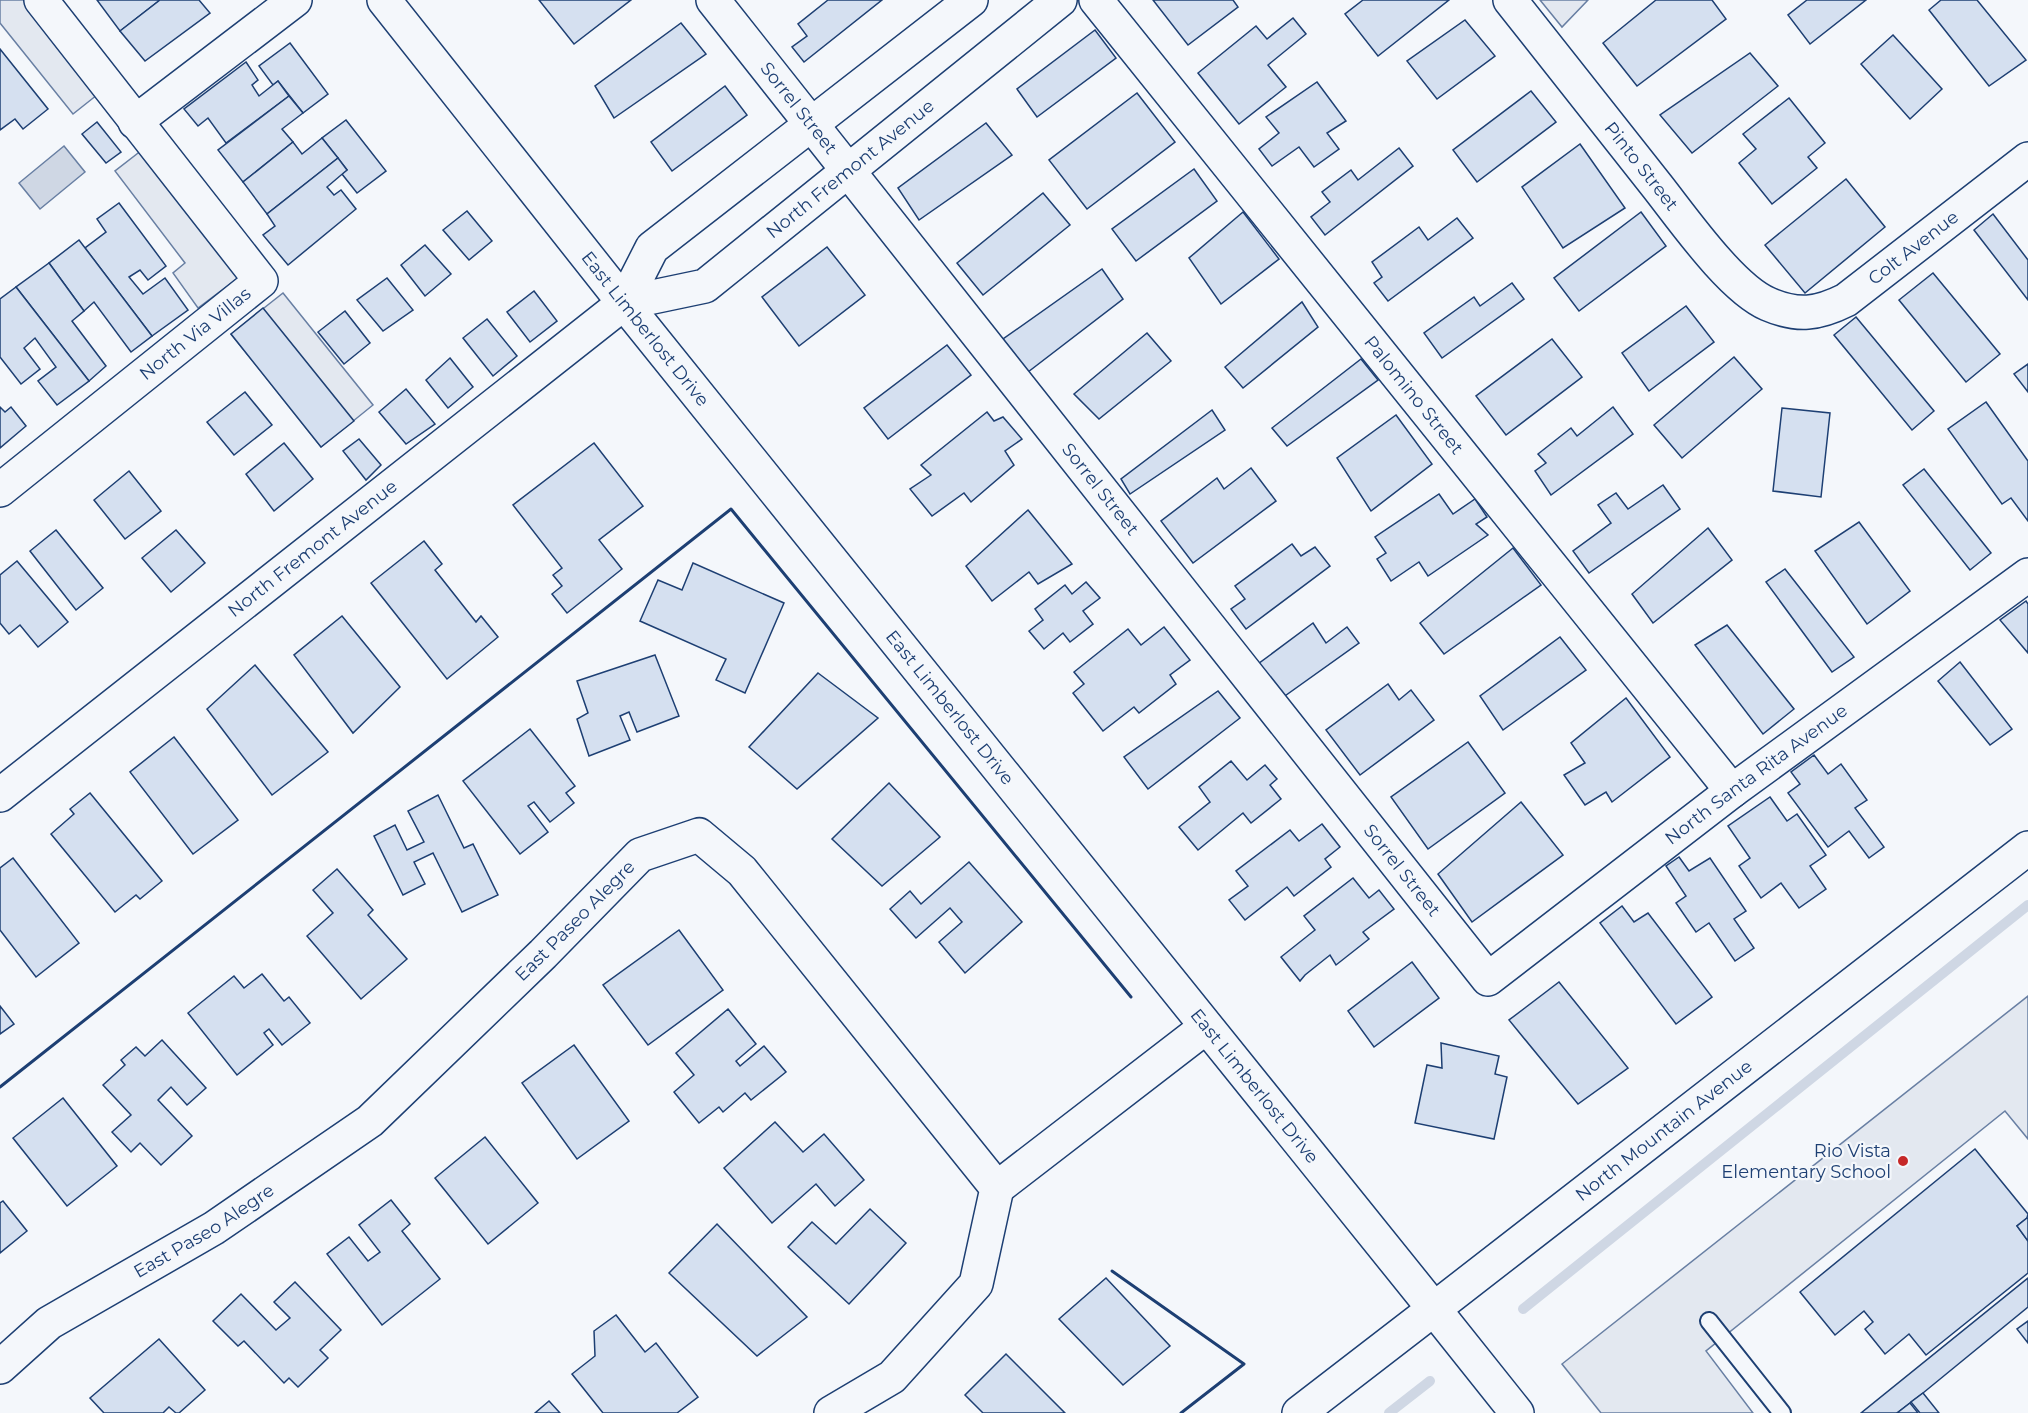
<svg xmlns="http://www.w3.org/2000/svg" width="2028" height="1413" font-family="Montserrat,sans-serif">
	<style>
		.parking { fill: #e3e8f0; stroke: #687fa3; stroke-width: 1.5 }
		.water { fill: #cfd7e4; stroke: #687fa3; stroke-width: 1.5 }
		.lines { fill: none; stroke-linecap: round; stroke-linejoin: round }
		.stream { stroke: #cfd7e4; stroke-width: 10 }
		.building { fill: #d5e0f0; stroke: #1d3f73; stroke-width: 1.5 }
		.service-casing { stroke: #1d3f73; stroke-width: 20 }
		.minor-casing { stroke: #1d3f73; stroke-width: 36 }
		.tertiary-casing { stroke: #1d3f73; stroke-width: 36 }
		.service { stroke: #f4f7fb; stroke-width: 16 }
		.minor { stroke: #f4f7fb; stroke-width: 33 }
		.tertiary { stroke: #f4f7fb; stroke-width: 33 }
		.wall { stroke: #1d3f73; stroke-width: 3 }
		.poi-dot { fill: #c62828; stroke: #f4f7fb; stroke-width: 2 }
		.labels { text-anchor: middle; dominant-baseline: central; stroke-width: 4.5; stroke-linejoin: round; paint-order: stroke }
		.street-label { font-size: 18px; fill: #1d3f73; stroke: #f4f7fb }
		.poi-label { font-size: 18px; fill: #1d3f73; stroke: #f4f7fb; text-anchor: end }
	</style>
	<rect width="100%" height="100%" fill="#f4f7fb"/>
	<g class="parking">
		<polygon points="0,0 29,0 102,91 73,114 0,23"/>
		<polygon points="1540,0 1588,0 1562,27"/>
		<polygon points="142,150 238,278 198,308 173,273 185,263 115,171"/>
		<polygon points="283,293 373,405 321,447 231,334"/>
		<polygon points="2028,996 2028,1139 2005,1111 1706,1351 1753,1413 1601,1413 1562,1364"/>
	</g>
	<polygon class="water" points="64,146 85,172 40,209 19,183"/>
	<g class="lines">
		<g class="stream">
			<polyline points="1523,1309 2028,905"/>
			<polyline points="1389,1413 1430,1381"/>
		</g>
	</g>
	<g class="building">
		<polygon points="97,0 160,0 120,31"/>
		<polygon points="160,0 199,0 210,13 145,61 120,31"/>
		<polygon points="539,0 631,0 574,44"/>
		<polygon points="828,0 882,0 804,62 792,47 807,36 798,24"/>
		<polygon points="1153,0 1233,0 1238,7 1188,45"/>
		<polygon points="1363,0 1449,0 1378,56 1345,14"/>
		<polygon points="1656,0 1712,0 1726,19 1637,86 1603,43"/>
		<polygon points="1807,0 1866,0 1810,44 1788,15"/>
		<polygon points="1941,0 1977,0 2026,60 1989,86 1929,10"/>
		<polygon points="1293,18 1306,34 1268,65 1286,87 1239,124 1198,73 1256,26 1267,39"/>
		<polygon points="1465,20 1495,56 1437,99 1407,61"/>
		<polygon points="681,23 706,54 614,118 595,86"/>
		<polygon points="1095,30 1116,58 1037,117 1017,89"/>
		<polygon points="1893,35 1942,89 1910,119 1861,64"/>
		<polygon points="290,43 328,94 303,113 278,81 273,85 259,66"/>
		<polygon points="0,49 48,109 23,129 15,119 0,130"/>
		<polygon points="1750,53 1778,86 1692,153 1660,115"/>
		<polygon points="246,62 258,80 252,85 259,96 278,81 289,96 226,143 208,118 198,126 184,109"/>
		<polygon points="1317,82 1346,121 1327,133 1339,149 1314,167 1299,147 1272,166 1259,149 1279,133 1266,117"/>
		<polygon points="725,86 747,115 672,171 651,142"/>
		<polygon points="1531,91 1556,122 1477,182 1453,150"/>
		<polygon points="1137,93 1175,142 1087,209 1049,160"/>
		<polygon points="289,96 303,113 282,129 293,142 243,182 218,150"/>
		<polygon points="1789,98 1825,143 1808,157 1817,168 1772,204 1739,163 1756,149 1743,134"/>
		<polygon points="346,120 386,171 357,193 342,174 347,170 322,138"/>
		<polygon points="97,122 121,152 106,163 82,134"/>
		<polygon points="986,123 1012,155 919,220 898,188"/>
		<polygon points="322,138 338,158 267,214 243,182 293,142 302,154"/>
		<polygon points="1580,144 1625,208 1563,248 1522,187"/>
		<polygon points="1399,148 1413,166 1325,235 1311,217 1330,202 1322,192 1351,170 1358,180"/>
		<polygon points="338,158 347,170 327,187 334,195 341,190 356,209 288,265 263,235 275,226 267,214"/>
		<polygon points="1194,169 1217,201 1136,261 1112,229"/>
		<polygon points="1846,179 1885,227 1805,293 1765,245"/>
		<polygon points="1043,193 1070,225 983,295 957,263"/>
		<polygon points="119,203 166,266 148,280 140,270 129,277 143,294 165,278 188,310 152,336 85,248 106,232 97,219"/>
		<polygon points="467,211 492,241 469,260 443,230"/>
		<polygon points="1243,212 1279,259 1221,304 1189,258"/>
		<polygon points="1641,212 1666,246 1579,311 1554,278"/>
		<polygon points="1993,214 2028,260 2028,300 1974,230"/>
		<polygon points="1457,218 1473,238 1388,301 1374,283 1382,277 1372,262 1419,227 1428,240"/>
		<polygon points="79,240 152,336 131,352 94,302 84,311 49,263"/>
		<polygon points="425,245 451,274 425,296 401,265"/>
		<polygon points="827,247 865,295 799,346 762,297"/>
		<polygon points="49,263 84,311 72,321 106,366 89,381 16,287"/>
		<polygon points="1102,269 1123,299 1028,372 1003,339"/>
		<polygon points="1933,273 2000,354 1966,382 1899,300"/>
		<polygon points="387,278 413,310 383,331 357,300"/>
		<polygon points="1512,283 1524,299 1442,358 1424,333 1474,297 1480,306"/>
		<polygon points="16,287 89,381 57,405 38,381 56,367 35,338 24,348 40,369 21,384 0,357 0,299"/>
		<polygon points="534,291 557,321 530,342 507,312"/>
		<polygon points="1302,302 1318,327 1243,388 1225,367"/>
		<polygon points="1686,306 1714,342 1649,391 1622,353"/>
		<polygon points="263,308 354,421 321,447 231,334"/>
		<polygon points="345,311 370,343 344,364 318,332"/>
		<polygon points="1856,317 1934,411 1912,430 1834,335"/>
		<polygon points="487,319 517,356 493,376 463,338"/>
		<polygon points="1147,333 1171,361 1099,419 1074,394"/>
		<polygon points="1552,339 1582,377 1506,435 1476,396"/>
		<polygon points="947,345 971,375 888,439 864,408"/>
		<polygon points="1734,357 1762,389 1682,458 1654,425"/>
		<polygon points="450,358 473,387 448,408 426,380"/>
		<polygon points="1361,359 1378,380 1287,446 1272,428"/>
		<polygon points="2028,364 2028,392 2014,374"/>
		<polygon points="406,389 435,424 406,444 379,412"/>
		<polygon points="245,392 272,425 234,455 207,422"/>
		<polygon points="1986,402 2028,461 2028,521 2011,498 2002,504 1948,429"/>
		<polygon points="0,407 5,412 11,407 26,426 0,448"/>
		<polygon points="1613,407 1633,434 1551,495 1535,471 1546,463 1538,454 1571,428 1577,436"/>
		<polygon points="1782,408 1830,413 1821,497 1773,491"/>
		<polygon points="1212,410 1225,430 1130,494 1121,479"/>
		<polygon points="987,412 994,421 1003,417 1022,439 1005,451 1014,465 971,502 964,493 932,516 910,489 931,475 921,465"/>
		<polygon points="1396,415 1432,464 1371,511 1337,458"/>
		<polygon points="359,439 381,465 366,480 343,451"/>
		<polygon points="284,443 313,479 274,511 246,474"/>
		<polygon points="594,443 643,506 599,540 622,569 567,613 552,594 562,586 553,575 562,568 513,505"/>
		<polygon points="1251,468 1276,501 1193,563 1161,521 1217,478 1224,489"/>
		<polygon points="1924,469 1991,553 1970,570 1903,485"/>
		<polygon points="129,471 161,511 125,539 94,500"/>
		<polygon points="1663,485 1680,509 1589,573 1573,551 1611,523 1598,505 1616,493 1628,509"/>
		<polygon points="1439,494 1453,514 1475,499 1487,517 1476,524 1488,535 1428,576 1419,562 1391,581 1377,559 1386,553 1375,537"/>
		<polygon points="1028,510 1072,564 1038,584 1029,572 992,601 966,566"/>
		<polygon points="1859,522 1910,591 1867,624 1815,551"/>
		<polygon points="1708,528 1732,560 1653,623 1632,594"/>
		<polygon points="56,530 103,588 76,610 30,551"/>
		<polygon points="176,530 205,563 171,592 142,558"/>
		<polygon points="424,541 442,564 435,570 476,622 481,616 498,637 447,679 371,583"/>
		<polygon points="1292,544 1301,556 1315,547 1330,566 1246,629 1231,609 1245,599 1235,586"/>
		<polygon points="1513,548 1541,585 1444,654 1420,623"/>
		<polygon points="17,561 68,622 38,647 20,625 9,634 0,623 0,575"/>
		<polygon points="693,563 784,603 745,693 716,680 726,659 640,621 658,580 682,590"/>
		<polygon points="1785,569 1854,657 1832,672 1766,582"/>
		<polygon points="1086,582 1100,598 1083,611 1093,624 1070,642 1063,633 1044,649 1029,631 1043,620 1035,609 1065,585 1072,594"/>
		<polygon points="2026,601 2028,604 2028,653 2000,620"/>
		<polygon points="342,616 400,687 353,733 294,655"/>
		<polygon points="1313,623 1326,643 1347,627 1359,643 1282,698 1258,664"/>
		<polygon points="1727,625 1794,709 1763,734 1695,645"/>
		<polygon points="1164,627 1190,660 1170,675 1176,684 1139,713 1134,707 1103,731 1073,693 1084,684 1074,672 1128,629 1141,645"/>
		<polygon points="1560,637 1586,670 1503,730 1480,696"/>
		<polygon points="655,655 679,716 637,732 629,712 620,716 630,740 589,756 577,719 588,713 577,681"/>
		<polygon points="1960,662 2012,729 1990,745 1938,681"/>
		<polygon points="255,665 328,752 272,795 207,709"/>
		<polygon points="818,673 878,718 797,789 749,747"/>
		<polygon points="1388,684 1399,700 1411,690 1434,720 1360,775 1326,730"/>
		<polygon points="1218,691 1240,718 1148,789 1124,757"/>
		<polygon points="1626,698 1670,757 1612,802 1606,792 1585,805 1564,775 1585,763 1571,743"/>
		<polygon points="530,729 575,786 566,793 574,803 550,822 534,802 528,806 548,832 520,854 463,781"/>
		<polygon points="174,737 238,820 193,854 130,772"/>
		<polygon points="1468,742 1505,793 1428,849 1391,797"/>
		<polygon points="1814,755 1828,774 1841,764 1867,800 1855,808 1884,847 1869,858 1849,831 1828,847 1788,793 1800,784 1791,772"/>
		<polygon points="1231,761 1247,780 1265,765 1277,779 1270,785 1281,799 1251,823 1243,813 1198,850 1179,827 1210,802 1199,787"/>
		<polygon points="889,783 940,837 882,886 832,839"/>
		<polygon points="90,793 162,881 140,899 136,895 115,912 51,834 74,814 70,809"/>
		<polygon points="438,795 464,848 473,844 498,895 462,912 433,853 414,862 425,884 403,895 374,836 395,825 407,850 424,842 408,811"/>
		<polygon points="1770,797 1787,821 1797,814 1826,855 1810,866 1826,889 1799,908 1781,883 1761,898 1739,866 1750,858 1728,826"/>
		<polygon points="1521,802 1563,855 1472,922 1438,874"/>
		<polygon points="1322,824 1340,847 1325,859 1331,867 1294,896 1287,887 1245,920 1229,900 1248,886 1236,871 1290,830 1299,841"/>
		<polygon points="1679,857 1689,871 1710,858 1746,911 1734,919 1754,948 1735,961 1709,923 1696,932 1676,903 1686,896 1666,866"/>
		<polygon points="13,858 79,943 36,977 0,930 0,868"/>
		<polygon points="969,862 1022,922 965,973 939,942 962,922 950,908 916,938 890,909 910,891 921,904"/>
		<polygon points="337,869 373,910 368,915 407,959 361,999 307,936 333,913 313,890"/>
		<polygon points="1353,878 1369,898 1379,890 1394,909 1363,932 1369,939 1336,965 1330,955 1305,975 1300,981 1281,957 1315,930 1304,916"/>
		<polygon points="1622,906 1634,922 1648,913 1712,997 1676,1024 1600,923"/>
		<polygon points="679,930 723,990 648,1045 603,985"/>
		<polygon points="1412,962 1439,998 1374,1047 1348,1011"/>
		<polygon points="262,974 284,1001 289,997 310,1023 282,1045 269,1029 264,1033 273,1045 237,1075 188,1013 234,976 244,988"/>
		<polygon points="1559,982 1628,1068 1578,1104 1509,1020"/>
		<polygon points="0,1006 14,1024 0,1034"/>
		<polygon points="728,1009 756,1044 736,1061 740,1066 764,1046 786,1072 751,1100 745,1093 723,1112 719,1107 699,1123 674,1092 694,1075 676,1053"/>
		<polygon points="162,1040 206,1088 187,1105 171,1087 158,1100 192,1136 161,1165 140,1143 131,1152 112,1132 131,1115 103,1085 125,1065 121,1060 136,1047 145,1056"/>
		<polygon points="1441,1043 1499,1056 1495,1074 1507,1077 1494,1139 1415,1123 1427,1065 1442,1068"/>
		<polygon points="574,1045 629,1121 577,1159 522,1083"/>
		<polygon points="63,1098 117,1166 67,1206 13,1138"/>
		<polygon points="775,1122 803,1152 824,1134 864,1180 835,1206 816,1184 772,1223 724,1168"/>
		<polygon points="485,1137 538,1203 488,1244 435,1178"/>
		<polygon points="1975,1149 2028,1214 2027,1218 2017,1226 2028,1241 2028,1273 1926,1355 1909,1334 1885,1354 1865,1329 1873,1322 1864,1311 1835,1335 1800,1292"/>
		<polygon points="391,1200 410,1224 402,1231 440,1279 382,1325 327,1254 349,1237 368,1261 380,1252 359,1225"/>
		<polygon points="3,1201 27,1231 0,1253 0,1203"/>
		<polygon points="870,1209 906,1243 849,1304 788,1247 812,1222 836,1244"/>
		<polygon points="2027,1218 2028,1219 2028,1241 2017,1226"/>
		<polygon points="717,1224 807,1317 757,1356 669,1273"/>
		<polygon points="1106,1278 1170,1346 1123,1385 1059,1319"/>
		<polygon points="2028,1278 2028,1307 1923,1393 1897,1413 1861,1413"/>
		<polygon points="295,1282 341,1330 320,1350 328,1358 298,1387 289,1378 284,1383 244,1341 238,1346 213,1321 241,1294 276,1330 290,1318 274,1302"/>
		<polygon points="616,1315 645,1352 656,1343 698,1397 677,1413 603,1413 572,1374 595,1356 594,1331"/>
		<polygon points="2028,1321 2028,1343 2017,1329"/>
		<polygon points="159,1339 205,1390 179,1413 176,1413 169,1407 163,1413 104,1413 90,1398"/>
		<polygon points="1006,1354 1065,1413 983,1413 965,1395"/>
		<polygon points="1923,1393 1939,1413 1920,1413 1911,1402"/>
		<polygon points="549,1401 560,1413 535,1413"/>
		<polygon points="1910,1403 1918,1413 1897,1413"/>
	</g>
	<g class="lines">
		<g class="service-casing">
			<polyline id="service" points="1709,1321 1782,1413"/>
		</g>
		<g class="minor-casing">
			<g id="minor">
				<path id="s1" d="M713 0 1488 979 1732 791 2028 575"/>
				<path id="s2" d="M971 0 652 248 624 303 705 286 1060 0"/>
				<path id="s3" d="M1096 0 1732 791"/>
				<path id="s4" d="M1510 0C1559 62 1608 124 1657 186 1683 219 1731 288 1768 304 1798 317 1818 314 1846 300L2028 159"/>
				<polyline points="135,122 295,0"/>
				<path id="s5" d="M0 490 261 281 41 0"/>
				<path id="s6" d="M0 795 624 303"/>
				<polyline points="997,1188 1206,1027"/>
				<path id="s7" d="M0 1367 49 1323 214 1228 370 1121 543 954 640 855 699 835 742 871 997 1188 976 1284 892 1377 831 1413"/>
				<path id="s8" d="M1517 1413 1434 1309 2028 848"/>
			</g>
		</g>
		<g class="tertiary-casing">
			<g id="tertiary">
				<path id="s9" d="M384 0 624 303 1434 1309 1299 1413"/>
			</g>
		</g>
		<use href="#service" class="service"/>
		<use href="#minor" class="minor"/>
		<use href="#tertiary" class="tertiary"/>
		<g class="wall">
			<polyline points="0,1087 731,509 1131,997"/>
			<polyline points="1112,1271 1244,1364 1181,1413"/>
		</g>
	</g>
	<circle class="poi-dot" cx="1903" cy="1161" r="6"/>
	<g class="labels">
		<g class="street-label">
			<text stroke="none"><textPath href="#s1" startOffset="138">Sorrel Street</textPath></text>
			<text stroke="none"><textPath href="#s4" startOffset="212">Pinto Street</textPath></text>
			<text stroke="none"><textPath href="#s2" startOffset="735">North Fremont Avenue</textPath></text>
			<text stroke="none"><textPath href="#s4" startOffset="567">Colt Avenue</textPath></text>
			<text stroke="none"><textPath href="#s9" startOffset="420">East Limberlost Drive</textPath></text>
			<text stroke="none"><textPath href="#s5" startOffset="250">North Via Villas</textPath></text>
			<text stroke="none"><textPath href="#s3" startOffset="507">Palomino Street</textPath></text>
			<text stroke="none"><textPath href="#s1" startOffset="624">Sorrel Street</textPath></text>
			<text stroke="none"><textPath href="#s6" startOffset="398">North Fremont Avenue</textPath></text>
			<text stroke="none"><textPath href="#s9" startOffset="906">East Limberlost Drive</textPath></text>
			<text stroke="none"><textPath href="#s1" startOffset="1586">North Santa Rita Avenue</textPath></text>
			<text stroke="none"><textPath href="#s1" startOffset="1110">Sorrel Street</textPath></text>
			<text stroke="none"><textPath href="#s7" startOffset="732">East Paseo Alegre</textPath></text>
			<text stroke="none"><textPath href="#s9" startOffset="1392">East Limberlost Drive</textPath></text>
			<text stroke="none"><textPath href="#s8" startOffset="424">North Mountain Avenue</textPath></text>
			<text stroke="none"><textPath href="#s7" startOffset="246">East Paseo Alegre</textPath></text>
		</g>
		<g class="poi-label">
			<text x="1891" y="1151">Rio Vista<tspan x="1891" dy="21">Elementary School</tspan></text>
		</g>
	</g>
</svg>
